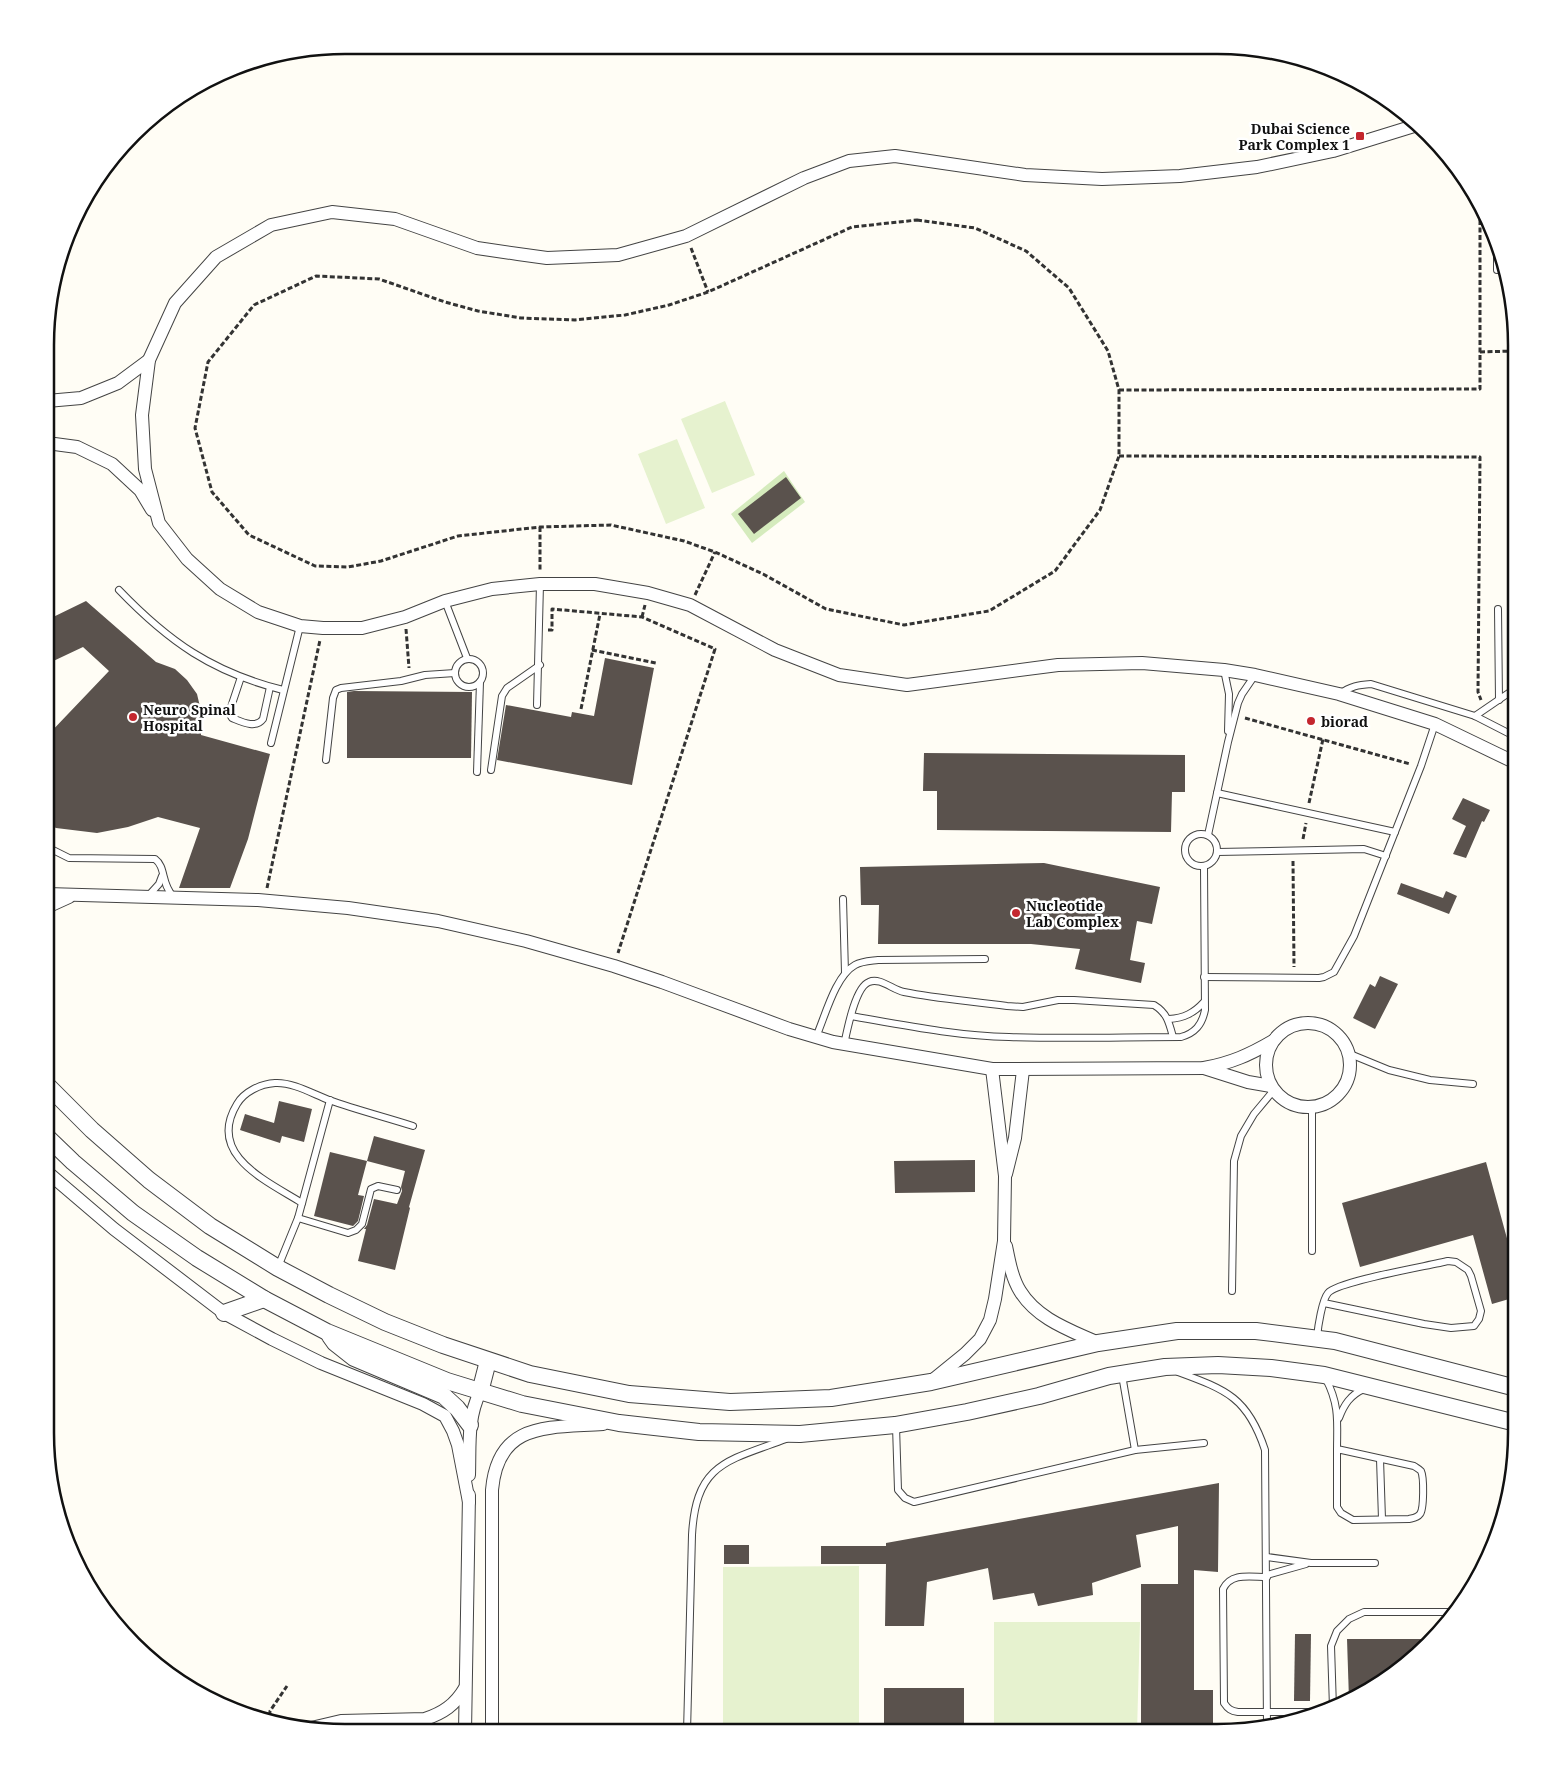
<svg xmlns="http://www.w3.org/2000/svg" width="1562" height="1778" font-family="'Noto Serif',serif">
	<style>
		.green { fill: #d5ebbd }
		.pitch { fill: #e6f2cf }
		.building { fill: #5a524d }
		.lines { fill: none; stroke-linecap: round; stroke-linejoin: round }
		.service-casing { stroke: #444; stroke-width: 8 }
		.minor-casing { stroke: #444; stroke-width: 14 }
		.tertiary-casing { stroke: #444; stroke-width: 18 }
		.path { stroke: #333; stroke-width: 3; stroke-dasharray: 5 2.5; stroke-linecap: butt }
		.service { stroke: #fff; stroke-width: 6 }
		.minor { stroke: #fff; stroke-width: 12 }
		.tertiary { stroke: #fff; stroke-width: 16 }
		.poi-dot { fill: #c4262e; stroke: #fff; stroke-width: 2 }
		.labels { text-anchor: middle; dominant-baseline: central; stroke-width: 5; stroke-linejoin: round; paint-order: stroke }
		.poi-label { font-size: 14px; font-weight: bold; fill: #111; stroke: #fff; text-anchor: start }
		.rim { fill: none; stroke: #111; stroke-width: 2.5 }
	</style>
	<rect width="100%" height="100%" fill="#fffdf5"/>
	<polygon class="green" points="784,471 805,502 752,543 731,514"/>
	<g class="pitch">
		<polygon points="725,401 755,475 712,493 681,419"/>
		<polygon points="677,439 705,508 666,524 638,454"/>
		<polygon points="859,1566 859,1731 723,1732 723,1567"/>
		<polygon points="994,1622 1140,1622 1137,1732 994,1732"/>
	</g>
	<g class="building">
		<polygon points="786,477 801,498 754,534 738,514"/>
		<polygon points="86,601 156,662 175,669 187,680 197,694 201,711 201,735 270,754 248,839 230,888 179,888 200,828 158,817 128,827 97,833 56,828 47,823 47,736 109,671 83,647 47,664 47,620"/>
		<polygon points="605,658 654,668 632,785 497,760 506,705 571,717 572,712 594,716"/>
		<polygon points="354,691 472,692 471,758 347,758 347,692"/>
		<polygon points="924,753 1185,755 1185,792 1172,792 1171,832 937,830 937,791 923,791"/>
		<polygon points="1463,798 1490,810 1484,822 1482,821 1466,858 1453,854 1466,826 1452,819"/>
		<polygon points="1044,863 1160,887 1152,924 1137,921 1130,960 1145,963 1141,983 1075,969 1080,949 1031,944 878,944 879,905 861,905 860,867"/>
		<polygon points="1401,883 1443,898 1446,891 1457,896 1449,914 1397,894"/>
		<polygon points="1380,976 1398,984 1375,1029 1353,1018 1370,984 1375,987"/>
		<polygon points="279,1101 312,1109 304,1142 282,1136 280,1143 240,1130 245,1114 274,1123"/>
		<polygon points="374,1136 425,1150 409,1207 410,1208 395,1270 358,1261 366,1229 364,1229 367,1225 374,1199 397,1204 402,1191 401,1187 405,1171 367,1161"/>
		<polygon points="330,1152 367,1161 358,1195 364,1196 358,1221 353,1226 314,1216"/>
		<polygon points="975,1160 975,1192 895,1193 894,1161"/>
		<polygon points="1486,1162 1508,1242 1516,1240 1516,1297 1492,1304 1473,1235 1360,1267 1342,1203"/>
		<polygon points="1219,1483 1218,1572 1194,1570 1194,1690 1213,1690 1213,1732 1141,1732 1141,1584 1178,1584 1178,1526 1136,1535 1141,1567 1092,1583 1093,1595 1038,1606 1034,1593 993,1600 988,1568 927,1582 924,1626 885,1626 886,1564 821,1564 821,1546 886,1546 886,1543"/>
		<rect x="724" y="1545" width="25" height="19"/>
		<polygon points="1295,1634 1311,1634 1310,1701 1294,1701"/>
		<polygon points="1347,1639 1434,1639 1429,1645 1384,1683 1349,1700"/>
		<rect x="884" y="1688" width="80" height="44"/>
	</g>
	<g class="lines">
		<g class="service-casing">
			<g id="service">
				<polyline points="1497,241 1497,270"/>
				<path d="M119 590C169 642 212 672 283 690"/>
				<polyline points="445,601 467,658"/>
				<polyline points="1498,609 1499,700"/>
				<circle cx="469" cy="673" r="14"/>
				<polyline points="1224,670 1229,694 1228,731"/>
				<path d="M241 677 229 713 232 718C242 722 256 729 263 719L270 687"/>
				<polyline points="1513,690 1513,604"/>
				<path d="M1340 694C1350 686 1359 685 1371 684L1475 716 1516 737"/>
				<polyline points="537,705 540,584"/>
				<polyline points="1475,716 1516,688"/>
				<polyline points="271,743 300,626"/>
				<polyline points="326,760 333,698 336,690 341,688 401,681 425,675 455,673"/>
				<polyline points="491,770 502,696 507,688 540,665"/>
				<polyline points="477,772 480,682"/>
				<polyline points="1217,793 1395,832"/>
				<circle cx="1201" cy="850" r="16"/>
				<polyline points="1208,835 1228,742 1238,703 1242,694 1255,675"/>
				<path d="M47 847 69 858 155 859C166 867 161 884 173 896"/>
				<polyline points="1217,852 1364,849 1386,856"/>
				<polyline points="149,895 159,884 162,876"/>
				<polyline points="843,899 845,973"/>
				<polyline points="1204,977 1319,978 1324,977 1334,972 1354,936 1421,766 1435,724"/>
				<path d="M851 1016C903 1025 957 1036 1009 1037 1067 1039 1124 1037 1181 1037 1195 1033 1202 1025 1205 1010L1204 867"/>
				<path d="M1169 1019C1184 1018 1194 1013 1204 1002"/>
				<path d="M816 1037C825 1017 835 976 855 965 862 961 870 961 878 960L985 959"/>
				<path d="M844 1045C847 1031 855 987 869 982 880 977 893 990 904 992 938 999 973 1001 1007 1006L1023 1007 1058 1000H1074L1154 1005C1167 1013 1169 1022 1173 1037"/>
				<polyline points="1350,1054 1389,1070 1430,1080 1473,1084"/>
				<path d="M302 1203C267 1181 206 1155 237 1104 244 1092 260 1084 275 1083 293 1082 313 1094 329 1100 357 1110 385 1117 413 1126"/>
				<polyline points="298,1218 348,1233 356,1230 362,1224 371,1189 378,1186 397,1190"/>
				<polyline points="1312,1251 1312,1107"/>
				<polyline points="278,1267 298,1218 330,1100"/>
				<polyline points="1232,1291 1234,1161 1241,1136 1254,1114 1274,1090"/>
				<path d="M1317 1337C1318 1327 1322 1300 1328 1293 1338 1281 1428 1266 1448 1261L1456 1262 1468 1270 1471 1276 1481 1311 1479 1319 1474 1326 1451 1328 1424 1324 1324 1303"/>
				<path d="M1178 1372C1227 1390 1248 1398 1265 1450L1267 1726"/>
				<polyline points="1122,1375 1135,1450"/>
				<path d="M1326 1379C1340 1406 1337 1423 1337 1452 1337 1470 1337 1489 1337 1507L1341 1513 1353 1520 1409 1519C1413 1518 1417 1518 1420 1514 1424 1509 1424 1477 1421 1471 1419 1469 1417 1468 1414 1466L1337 1449"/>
				<path d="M1339 1418C1344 1405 1350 1395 1364 1389"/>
				<polyline points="896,1426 898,1490 905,1498 914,1502 1135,1450 1204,1443"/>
				<polyline points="1380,1459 1382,1519"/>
				<polyline points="1267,1557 1311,1563 1375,1563"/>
				<polyline points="1267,1575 1306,1564"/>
				<path d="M1267 1577C1251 1577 1231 1572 1223 1589L1224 1703C1228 1709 1231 1711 1238 1712H1324"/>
				<polyline points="1333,1708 1331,1646 1337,1631 1349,1619 1364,1612 1454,1612"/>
				<path d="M687 1732 692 1535C696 1463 727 1461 786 1439"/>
			</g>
		</g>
		<g class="minor-casing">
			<g id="minor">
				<polyline points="1414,126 1333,151 1257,167 1180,176 1102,179 1025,175 895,156 849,161 804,178 686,236 618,255 547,258 518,254 477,248 395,219 332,212 271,225 216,257 175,303 149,360 142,415 145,469 159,523 187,559 220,589 258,612 300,626 323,628 362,628 405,617 445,601 492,589 540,584 595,584 648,593 690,605 775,650 839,675 907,685 1058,665 1142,663 1224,670 1255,675 1339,694 1435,724 1516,763"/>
				<polyline points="47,401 81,398 118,383 149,360"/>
				<polyline points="47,443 77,447 112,464 140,490 152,510"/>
				<path d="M47 894 258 900 348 908 438 921 526 941 614 966 662 982 789 1029 833 1042 992 1069 1204 1068C1231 1063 1249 1055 1273 1041"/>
				<polyline points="47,907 69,897"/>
				<circle cx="1308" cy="1065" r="42"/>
				<polyline points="1204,1068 1248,1082 1271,1086"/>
				<polyline points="46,1171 114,1229 224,1313 272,1339 321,1363 423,1404 445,1416 453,1431 458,1445 469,1502"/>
				<polyline points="1006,1174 1015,1138 1023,1070"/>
				<path d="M1006 1246C1009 1261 1012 1278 1020 1291 1037 1319 1070 1330 1098 1343"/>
				<polyline points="933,1380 965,1354 980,1339 990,1320 995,1299 1004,1241 1005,1176 992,1069"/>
				<path d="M469 1475C470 1445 467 1419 480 1392"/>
				<path d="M307 1729 341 1721 425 1719C443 1713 455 1705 465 1688"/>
				<polyline points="325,1729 425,1731 437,1732"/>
				<polyline points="465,1732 469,1495"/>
				<path d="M492 1732V1490C498 1421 549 1428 603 1424"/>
			</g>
		</g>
		<g class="tertiary-casing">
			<g id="tertiary">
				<polyline points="46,1084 92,1130 149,1180 210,1226 278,1268 329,1295 385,1322 443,1345 530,1374 629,1394 730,1402 831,1398 931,1382 1098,1343 1177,1331 1256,1331 1335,1341 1516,1388"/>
				<polyline points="46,1136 73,1162 133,1213 197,1258 264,1299 327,1332 447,1381 522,1404 619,1423 699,1432 800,1434 895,1425 967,1412 1039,1396 1109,1376 1165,1367 1218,1365 1271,1368 1324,1375 1516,1423"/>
				<polyline points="224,1313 264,1299"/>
				<polyline points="330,1336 335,1343 354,1358 444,1396 457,1408 470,1425"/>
				<polyline points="480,1392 488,1361"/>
			</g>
		</g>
		<g class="path">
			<polygon points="917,220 975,228 1026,251 1069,288 1108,351 1119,390 1119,456 1100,510 1055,571 989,611 904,625 826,609 763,574 715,552 684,541 611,525 540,527 458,536 381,561 348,567 315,566 249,535 212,492 195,428 208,362 254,305 316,276 379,279 445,302 478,311 521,318 575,320 625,315 669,305 708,292 852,227"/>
			<polyline points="691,248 708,292"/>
			<polyline points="1480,352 1513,351 1516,343"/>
			<polyline points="1119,390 1480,389 1480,206"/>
			<polyline points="1119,456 1480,457 1478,692 1481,700"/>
			<polyline points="540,527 540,571"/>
			<polyline points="695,595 715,552"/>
			<polyline points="642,617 645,605"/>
			<polyline points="406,629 409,668"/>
			<polyline points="548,630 552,630 552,609 642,617 715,649 618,953"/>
			<polyline points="592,650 656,663"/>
			<polyline points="581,709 600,614"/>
			<polyline points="1245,718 1410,764"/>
			<polyline points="1309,803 1323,739"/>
			<polyline points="1303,839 1306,823"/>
			<polyline points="1293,861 1294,967"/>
			<polyline points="267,888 320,640"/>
			<polyline points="269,1723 270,1711 287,1686"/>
		</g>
		<use href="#service" class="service"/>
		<use href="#minor" class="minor"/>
		<use href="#tertiary" class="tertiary"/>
	</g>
	<g class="poi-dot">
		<rect x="1355" y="131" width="10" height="10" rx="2.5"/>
		<circle cx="133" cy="717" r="5"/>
		<circle cx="1311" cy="721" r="5"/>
		<circle cx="1016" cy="913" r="5"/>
	</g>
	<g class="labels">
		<g class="poi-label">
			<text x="1350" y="128" text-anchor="end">Dubai Science<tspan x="1350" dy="16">Park Complex 1</tspan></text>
			<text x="143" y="709">Neuro Spinal<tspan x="143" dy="16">Hospital</tspan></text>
			<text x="1321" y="721">biorad</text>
			<text x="1026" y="905">Nucleotide<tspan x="1026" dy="16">Lab Complex</tspan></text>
		</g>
	</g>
	<path d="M0 0H1562V1778H0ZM345 54H1217A291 291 0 0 1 1508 345V1433A291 291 0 0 1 1217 1724H345A291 291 0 0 1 54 1433V345A291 291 0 0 1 345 54Z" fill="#fff" fill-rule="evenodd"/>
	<path class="rim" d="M345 54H1217A291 291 0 0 1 1508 345V1433A291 291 0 0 1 1217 1724H345A291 291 0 0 1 54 1433V345A291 291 0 0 1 345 54Z"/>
</svg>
